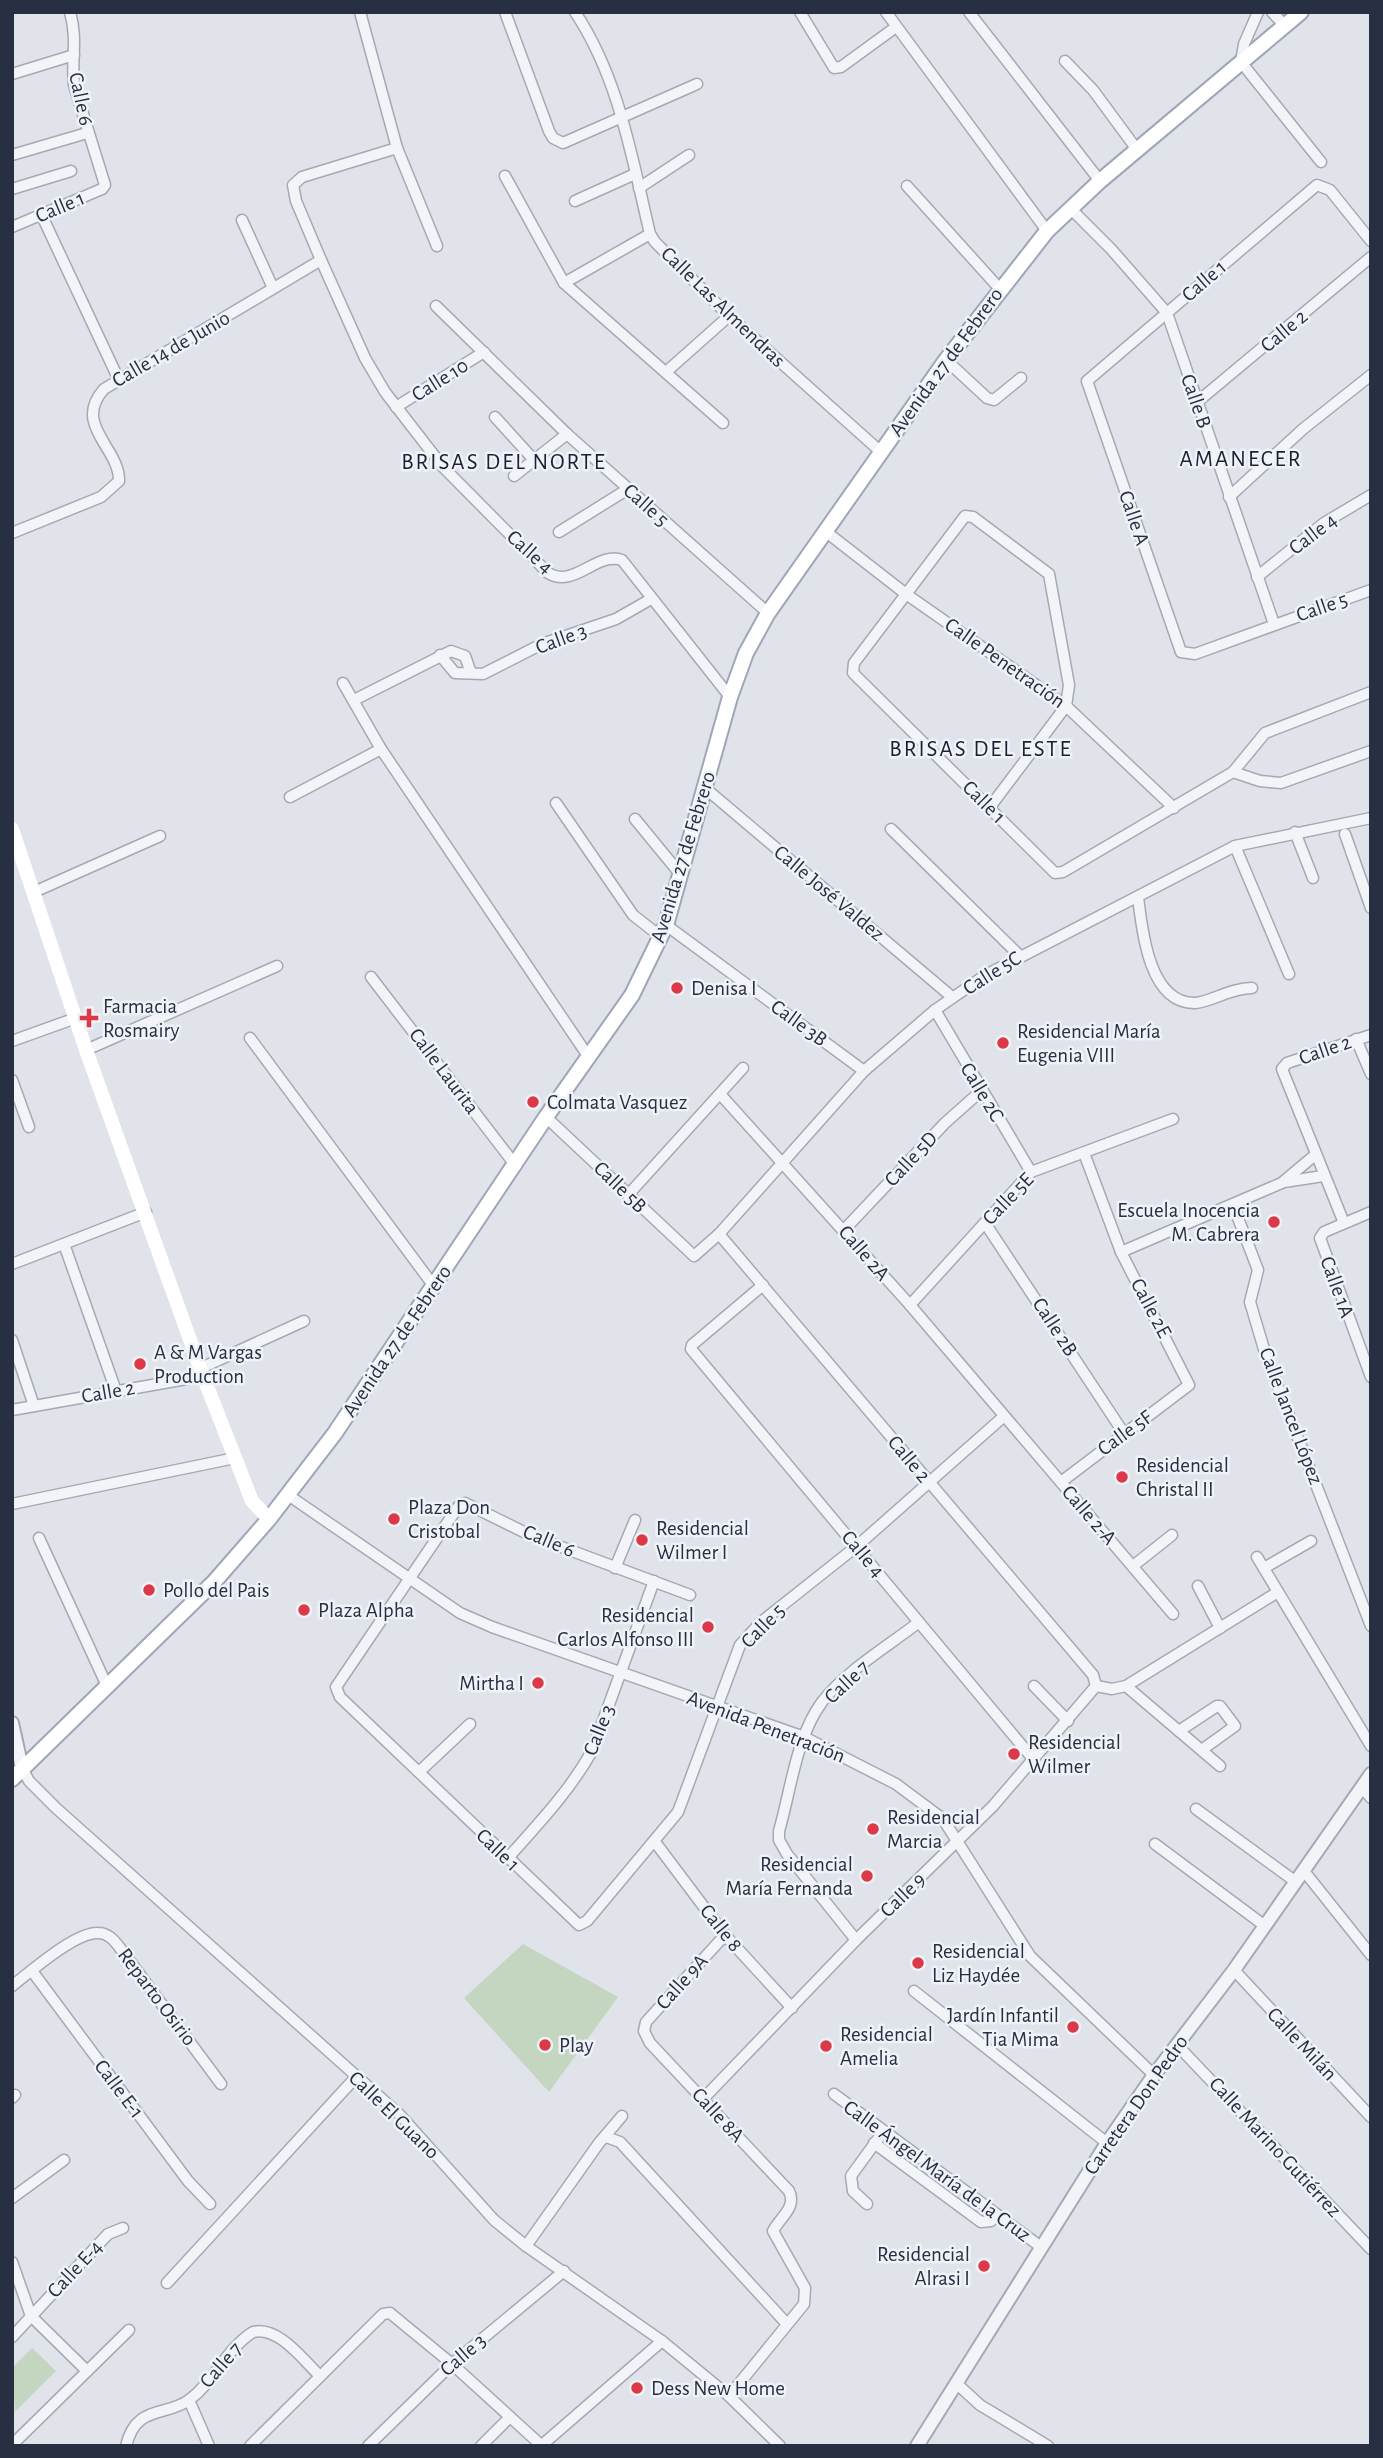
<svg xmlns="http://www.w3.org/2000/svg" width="1383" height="2458" font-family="'Alegreya Sans',sans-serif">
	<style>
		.green { fill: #c4d5c0 }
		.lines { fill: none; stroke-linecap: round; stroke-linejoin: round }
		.minor-casing { stroke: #a5a9b5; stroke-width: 13 }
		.tertiary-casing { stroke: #a5a9b5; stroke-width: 16 }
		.primary-casing { stroke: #9ea6b7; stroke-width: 18 }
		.minor { stroke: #f3f4f8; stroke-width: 10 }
		.tertiary { stroke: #f3f4f8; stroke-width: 12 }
		.secondary { stroke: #fff; stroke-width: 14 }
		.primary { stroke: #fff; stroke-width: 14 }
		.poi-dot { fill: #db3948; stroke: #eff2f7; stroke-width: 2.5 }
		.labels { text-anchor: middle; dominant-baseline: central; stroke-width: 5; stroke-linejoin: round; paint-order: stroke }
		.street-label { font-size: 21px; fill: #272f43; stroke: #eff2f7 }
		.poi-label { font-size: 21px; fill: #272f43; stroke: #eff2f7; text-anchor: start }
		.neighbourhood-label { font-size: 23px; letter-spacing: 2px; fill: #192134; stroke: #eff2f7 }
	</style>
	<rect width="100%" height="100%" fill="#e0e3ea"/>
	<g class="green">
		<polygon points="523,1944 618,1997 549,2092 464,1998"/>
		<polygon points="32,2348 56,2371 15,2412 12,2368"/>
	</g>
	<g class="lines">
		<g class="minor-casing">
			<g id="minor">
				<polyline points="360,12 397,148 437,246"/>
				<polyline points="505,12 549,131 553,138 563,143 697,84"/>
				<path d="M575 12C619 78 632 158 650 234L655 242 729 316 881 452"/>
				<polyline points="800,12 834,68 841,67 896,27"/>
				<polyline points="886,12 1047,231"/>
				<polyline points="969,12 1100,181"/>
				<polyline points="1258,12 1244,44 1241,62 1321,162"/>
				<polyline points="1272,12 1285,26"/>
				<polyline points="1065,61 1093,90 1138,151"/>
				<polyline points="12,74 74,55"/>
				<path d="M397 148 302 177 293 185 296 201 321 260 365 358 385 392 443 467 548 573C574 589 597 551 622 560L730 697"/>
				<polyline points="12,155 87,133"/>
				<polyline points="505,176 564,283 723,423"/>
				<polyline points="907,186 999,288"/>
				<polyline points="639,188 689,155"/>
				<polyline points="12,189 71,171"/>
				<polyline points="575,201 635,174"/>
				<polyline points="1070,208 1111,249 1167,313 1274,624"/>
				<polyline points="42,216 118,378"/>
				<polyline points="242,220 273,288"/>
				<path d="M12 227 102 189 105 185 74 85C71 58 78 41 70 12"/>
				<polyline points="1371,241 1330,190 1317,185 1087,381 1181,652 1195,654 1371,590"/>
				<polyline points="564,283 650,234"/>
				<polyline points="436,306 567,434 768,613"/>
				<polyline points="946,360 987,398 994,400 1021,378"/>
				<polyline points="666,372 729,316"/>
				<polyline points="1196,403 1371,257"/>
				<polyline points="396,407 484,352"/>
				<polyline points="495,417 534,460"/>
				<polyline points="514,476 567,434"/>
				<polyline points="1229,497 1303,429 1371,375"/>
				<polyline points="825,531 906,594 1066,706 1174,808"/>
				<polyline points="559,532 628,489"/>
				<path d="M12 533 101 497 119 481C120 448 72 425 104 389L321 260"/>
				<polyline points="1257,577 1324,523 1371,495"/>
				<polyline points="440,655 455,673 483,674 542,644 616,619 651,599"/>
				<polyline points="343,683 381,749 588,1056"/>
				<polyline points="354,700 451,651 465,656 471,673"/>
				<polyline points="1233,772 1260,781 1281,783 1371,751"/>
				<polyline points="705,788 952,997"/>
				<polyline points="290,797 381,749"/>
				<polyline points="556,803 633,915 661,937"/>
				<polyline points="990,807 1066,706 1069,685 1049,574 973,517 965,516 854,663 853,673 1055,873 1063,872 1233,772 1265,733 1371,692"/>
				<polyline points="635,819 681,875"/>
				<polyline points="891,829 1019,955"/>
				<polyline points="1295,832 1313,878"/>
				<polyline points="1345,834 1371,908"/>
				<polyline points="1235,846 1289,974"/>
				<polyline points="34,892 160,836"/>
				<path d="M1138 897C1142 930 1149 1004 1195 1003 1211 1002 1230 988 1252 988"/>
				<polyline points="666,925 864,1071"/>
				<polyline points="371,977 516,1166"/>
				<polyline points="935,1010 1031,1172"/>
				<polyline points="250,1038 433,1285"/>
				<polyline points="1356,1039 1371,1074"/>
				<polyline points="12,1041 76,1018"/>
				<polyline points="86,1050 277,966"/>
				<polyline points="12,1080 29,1127"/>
				<polyline points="720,1094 910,1305 1173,1614"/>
				<polyline points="546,1117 694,1256 719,1234 864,1071 935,1010 984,976 1235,846 1371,818"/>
				<polyline points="1284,1181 1315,1155"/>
				<polyline points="628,1195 743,1068"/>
				<polyline points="1233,1205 1258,1270 1250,1302 1266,1356 1371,1626"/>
				<polyline points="1371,1212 1324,1232 1320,1238 1371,1377"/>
				<polyline points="985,1223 1123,1432"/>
				<polyline points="1344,1223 1282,1069 1287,1063 1371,1035"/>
				<polyline points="844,1230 945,1123 981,1091"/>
				<polyline points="719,1234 1093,1675 1096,1686"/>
				<polyline points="64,1244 116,1391"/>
				<polyline points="1121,1252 1284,1182 1323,1176"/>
				<polyline points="12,1264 146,1212"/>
				<polyline points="763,1285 692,1345 691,1349 1034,1760"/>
				<polyline points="910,1305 1031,1172 1173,1119"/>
				<polyline points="12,1340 34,1406"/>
				<polyline points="201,1368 304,1321"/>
				<polyline points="12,1410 203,1376"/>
				<polyline points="1061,1482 1189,1385 1121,1252 1084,1153"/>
				<polyline points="288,1495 460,1613 492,1627 804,1737 896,1784 943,1819 1030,1956 1154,2075"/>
				<polyline points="12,1504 235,1458"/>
				<polyline points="39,1538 107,1686"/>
				<polyline points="1257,1557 1371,1746"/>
				<polyline points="1133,1566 1172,1535"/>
				<polyline points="615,1568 635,1520"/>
				<polyline points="1264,1568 1311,1541"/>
				<polyline points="1198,1586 1220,1628"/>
				<polyline points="690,1595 532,1536 465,1503 458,1507 336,1687 340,1697 579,1925 587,1921 678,1812 740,1645 760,1623 857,1546 1002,1418"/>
				<polyline points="1034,1686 1068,1721"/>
				<polyline points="1096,1686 1112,1689 1126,1686 1278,1592"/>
				<polyline points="1126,1686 1220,1766"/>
				<polyline points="1179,1731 1217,1706 1220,1706 1235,1726 1203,1749"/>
				<polyline points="22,1768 29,1781 56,1808 400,2115 494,2220 526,2246 662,2341 729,2396 780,2446"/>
				<polyline points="419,1772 470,1724"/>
				<polyline points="1362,1787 1371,1798"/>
				<polyline points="1196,1809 1296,1882"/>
				<polyline points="655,1842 725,1935 792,2008"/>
				<polyline points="1155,1844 1265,1926"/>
				<path d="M507 1859C538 1824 569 1792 592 1751L654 1581"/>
				<polyline points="1304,1871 1371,1955"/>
				<path d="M725 1935 646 2022 644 2031 650 2043 789 2191C797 2208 780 2217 773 2231L805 2288 804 2304 729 2396"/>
				<path d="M856 1940 787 1854 779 1840V1831C791 1790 796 1737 822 1702 847 1670 887 1647 919 1622"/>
				<polyline points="1234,1970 1371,2117"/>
				<polyline points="32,1971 188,2181 210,2204"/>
				<path d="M12 1986C30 1972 75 1932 98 1933 108 1933 114 1940 120 1948L221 2084"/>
				<polyline points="914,1991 1107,2143"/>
				<polyline points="1178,2046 1371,2249"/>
				<polyline points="834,2094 1041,2247"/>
				<polyline points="12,2098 15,2095"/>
				<polyline points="703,2099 856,1940 993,1806 1096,1686"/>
				<polyline points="606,2137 620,2142 787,2324"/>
				<polyline points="874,2143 981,2222 991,2221 997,2215"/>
				<polyline points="12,2198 64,2160"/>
				<polyline points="867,2204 853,2191 851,2176 883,2132"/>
				<polyline points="526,2246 599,2143 622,2116"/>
				<polyline points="12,2262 31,2316 87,2371"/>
				<polyline points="167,2283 356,2077"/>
				<polyline points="12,2337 108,2234 123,2228"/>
				<polyline points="956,2383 980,2405 1048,2446"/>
				<polyline points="189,2400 209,2446"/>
				<polyline points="12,2445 129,2330"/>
				<polyline points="542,2445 662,2341"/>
				<path d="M126 2446C136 2404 166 2417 189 2400 214 2382 226 2349 253 2332 279 2326 303 2360 320 2376"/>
				<polyline points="250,2446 383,2314 390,2313 452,2364 542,2446"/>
				<polyline points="368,2446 452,2364 564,2271"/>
				<polyline points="481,2446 510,2417"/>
			</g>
		</g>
		<g class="tertiary-casing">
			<g id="tertiary">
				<polyline points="12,1723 22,1768"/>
				<polyline points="917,2446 1107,2143 1154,2075 1234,1970 1371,1774"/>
			</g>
		</g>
		<g class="primary-casing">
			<polyline id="primary" points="12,1779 214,1582 269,1519 335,1433 546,1117 632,995 666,925 730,697 746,653 768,613 946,360 1047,231 1100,181 1301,12"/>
		</g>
		<use href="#minor" class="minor"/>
		<use href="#tertiary" class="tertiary"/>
		<polyline class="secondary" points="12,829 86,1050 203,1376 252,1501 269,1519"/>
		<use href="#primary" class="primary"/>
	</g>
	<g class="poi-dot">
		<circle cx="677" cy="988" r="7"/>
		<path d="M85.5 1007.5h7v7h7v7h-7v7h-7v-7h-7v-7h7z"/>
		<circle cx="1003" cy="1043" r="7"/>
		<circle cx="533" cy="1102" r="7"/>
		<circle cx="1274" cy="1222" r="7"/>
		<circle cx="140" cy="1364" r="7"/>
		<circle cx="1122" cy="1477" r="7"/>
		<circle cx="394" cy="1519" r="7"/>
		<circle cx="642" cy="1540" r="7"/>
		<circle cx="149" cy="1590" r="7"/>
		<circle cx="304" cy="1610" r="7"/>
		<circle cx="708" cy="1627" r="7"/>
		<circle cx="538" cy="1683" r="7"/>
		<circle cx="1014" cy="1754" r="7"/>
		<circle cx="873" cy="1829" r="7"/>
		<circle cx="867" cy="1876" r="7"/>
		<circle cx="918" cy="1963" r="7"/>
		<circle cx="1073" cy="2027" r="7"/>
		<circle cx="545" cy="2045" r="7"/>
		<circle cx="826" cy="2046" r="7"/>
		<circle cx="984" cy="2266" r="7"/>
		<circle cx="637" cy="2388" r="7"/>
	</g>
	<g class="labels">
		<g class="street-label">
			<text transform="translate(81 99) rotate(78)">Calle 6</text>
			<text transform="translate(60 207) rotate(-23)">Calle 1</text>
			<text transform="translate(1204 281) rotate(-41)">Calle 1</text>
			<text transform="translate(723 307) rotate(44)">Calle Las Almendras</text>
			<text transform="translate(1284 331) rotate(-40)">Calle 2</text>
			<text transform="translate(171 349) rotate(-30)">Calle 14 de Junio</text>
			<text transform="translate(946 362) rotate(-54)">Avenida 27 de Febrero</text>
			<text transform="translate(440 380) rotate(-32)">Calle 10</text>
			<text transform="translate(1196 401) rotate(71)">Calle B</text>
			<text transform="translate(646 505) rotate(42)">Calle 5</text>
			<text transform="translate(1134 518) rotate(71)">Calle A</text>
			<text transform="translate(1313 534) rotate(-37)">Calle 4</text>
			<text transform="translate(530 552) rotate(42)">Calle 4</text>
			<text transform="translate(1322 607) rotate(-19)">Calle 5</text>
			<text transform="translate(561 639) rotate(-20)">Calle 3</text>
			<text transform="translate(1005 663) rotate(35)">Calle Penetración</text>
			<text transform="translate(984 802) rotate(45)">Calle 1</text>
			<text transform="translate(683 857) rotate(-73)">Avenida 27 de Febrero</text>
			<text transform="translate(829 893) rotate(40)">Calle José Valdez</text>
			<text transform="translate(992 973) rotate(-32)">Calle 5C</text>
			<text transform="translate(799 1023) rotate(36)">Calle 3B</text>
			<text transform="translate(1325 1050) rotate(-19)">Calle 2</text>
			<text transform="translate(444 1071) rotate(53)">Calle Laurita</text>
			<text transform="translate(982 1092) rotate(59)">Calle 2C</text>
			<text transform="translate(911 1159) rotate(-47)">Calle 5D</text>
			<text transform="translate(620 1187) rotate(44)">Calle 5B</text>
			<text transform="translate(1008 1199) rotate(-46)">Calle 5E</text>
			<text transform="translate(864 1253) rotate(49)">Calle 2A</text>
			<text transform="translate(1337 1287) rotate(70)">Calle 1A</text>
			<text transform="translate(1151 1308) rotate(62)">Calle 2E</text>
			<text transform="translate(1055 1327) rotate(57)">Calle 2B</text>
			<text transform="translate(397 1341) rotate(-56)">Avenida 27 de Febrero</text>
			<text transform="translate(108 1392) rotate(-10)">Calle 2</text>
			<text transform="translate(1291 1416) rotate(69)">Calle Jancel López</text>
			<text transform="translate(1125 1433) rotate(-36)">Calle 5F</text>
			<text transform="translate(909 1459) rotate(50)">Calle 2</text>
			<text transform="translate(1089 1515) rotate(49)">Calle 2-A</text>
			<text transform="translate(549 1541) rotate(23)">Calle 6</text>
			<text transform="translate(863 1554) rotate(50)">Calle 4</text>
			<text transform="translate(763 1626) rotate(-45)">Calle 5</text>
			<text transform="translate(847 1682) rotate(-43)">Calle 7</text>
			<text transform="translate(766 1727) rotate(21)">Avenida Penetración</text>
			<text transform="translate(599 1730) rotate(-68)">Calle 3</text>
			<text transform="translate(498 1850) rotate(44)">Calle 1</text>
			<text transform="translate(903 1895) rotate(-44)">Calle 9</text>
			<text transform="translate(721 1928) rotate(51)">Calle 8</text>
			<text transform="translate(682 1982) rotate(-48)">Calle 9A</text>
			<text transform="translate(157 1997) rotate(53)">Reparto Osirio</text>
			<text transform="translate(1302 2044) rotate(47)">Calle Milán</text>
			<text transform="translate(119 2089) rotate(53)">Calle E-1</text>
			<text transform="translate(1136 2105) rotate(-55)">Carretera Don Pedro</text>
			<text transform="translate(394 2115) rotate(44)">Calle El Guano</text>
			<text transform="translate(718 2115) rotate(47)">Calle 8A</text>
			<text transform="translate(1275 2147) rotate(47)">Calle Marino Gutiérrez</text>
			<text transform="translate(937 2171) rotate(36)">Calle Ángel María de la Cruz</text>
			<text transform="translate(75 2269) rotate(-47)">Calle E-4</text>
			<text transform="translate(463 2355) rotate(-41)">Calle 3</text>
			<text transform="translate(221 2365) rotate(-49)">Calle 7</text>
		</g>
		<g class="poi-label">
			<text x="691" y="988">Denisa I</text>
			<text x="103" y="1006">Farmacia<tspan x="103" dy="24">Rosmairy</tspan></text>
			<text x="1017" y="1031">Residencial María<tspan x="1017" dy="24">Eugenia VIII</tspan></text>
			<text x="547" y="1102">Colmata Vasquez</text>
			<text x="1260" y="1210" text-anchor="end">Escuela Inocencia<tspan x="1260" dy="24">M. Cabrera</tspan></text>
			<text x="154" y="1352">A &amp; M Vargas<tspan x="154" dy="24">Production</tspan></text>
			<text x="1136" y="1465">Residencial<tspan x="1136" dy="24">Christal II</tspan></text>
			<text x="408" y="1507">Plaza Don<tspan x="408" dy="24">Cristobal</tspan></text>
			<text x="656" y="1528">Residencial<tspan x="656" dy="24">Wilmer I</tspan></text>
			<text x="163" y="1590">Pollo del Pais</text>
			<text x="318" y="1610">Plaza Alpha</text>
			<text x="694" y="1615" text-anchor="end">Residencial<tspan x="694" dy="24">Carlos Alfonso III</tspan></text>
			<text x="524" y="1683" text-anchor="end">Mirtha I</text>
			<text x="1028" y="1742">Residencial<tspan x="1028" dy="24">Wilmer</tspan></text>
			<text x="887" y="1817">Residencial<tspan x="887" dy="24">Marcia</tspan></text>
			<text x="853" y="1864" text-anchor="end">Residencial<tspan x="853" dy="24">María Fernanda</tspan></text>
			<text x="932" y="1951">Residencial<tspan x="932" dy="24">Liz Haydée</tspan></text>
			<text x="1059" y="2015" text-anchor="end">Jardín Infantil<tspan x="1059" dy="24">Tia Mima</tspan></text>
			<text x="840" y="2034">Residencial<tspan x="840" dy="24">Amelia</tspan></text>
			<text x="559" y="2045">Play</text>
			<text x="970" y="2254" text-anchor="end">Residencial<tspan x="970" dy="24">Alrasi I</tspan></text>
			<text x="651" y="2388">Dess New Home</text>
		</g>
		<g class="neighbourhood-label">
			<text x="1241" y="459">AMANECER</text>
			<text x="504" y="462">BRISAS DEL NORTE</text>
			<text x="981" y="749">BRISAS DEL ESTE</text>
		</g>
	</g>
	<rect width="1383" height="2458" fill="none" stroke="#272f43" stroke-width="28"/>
</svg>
